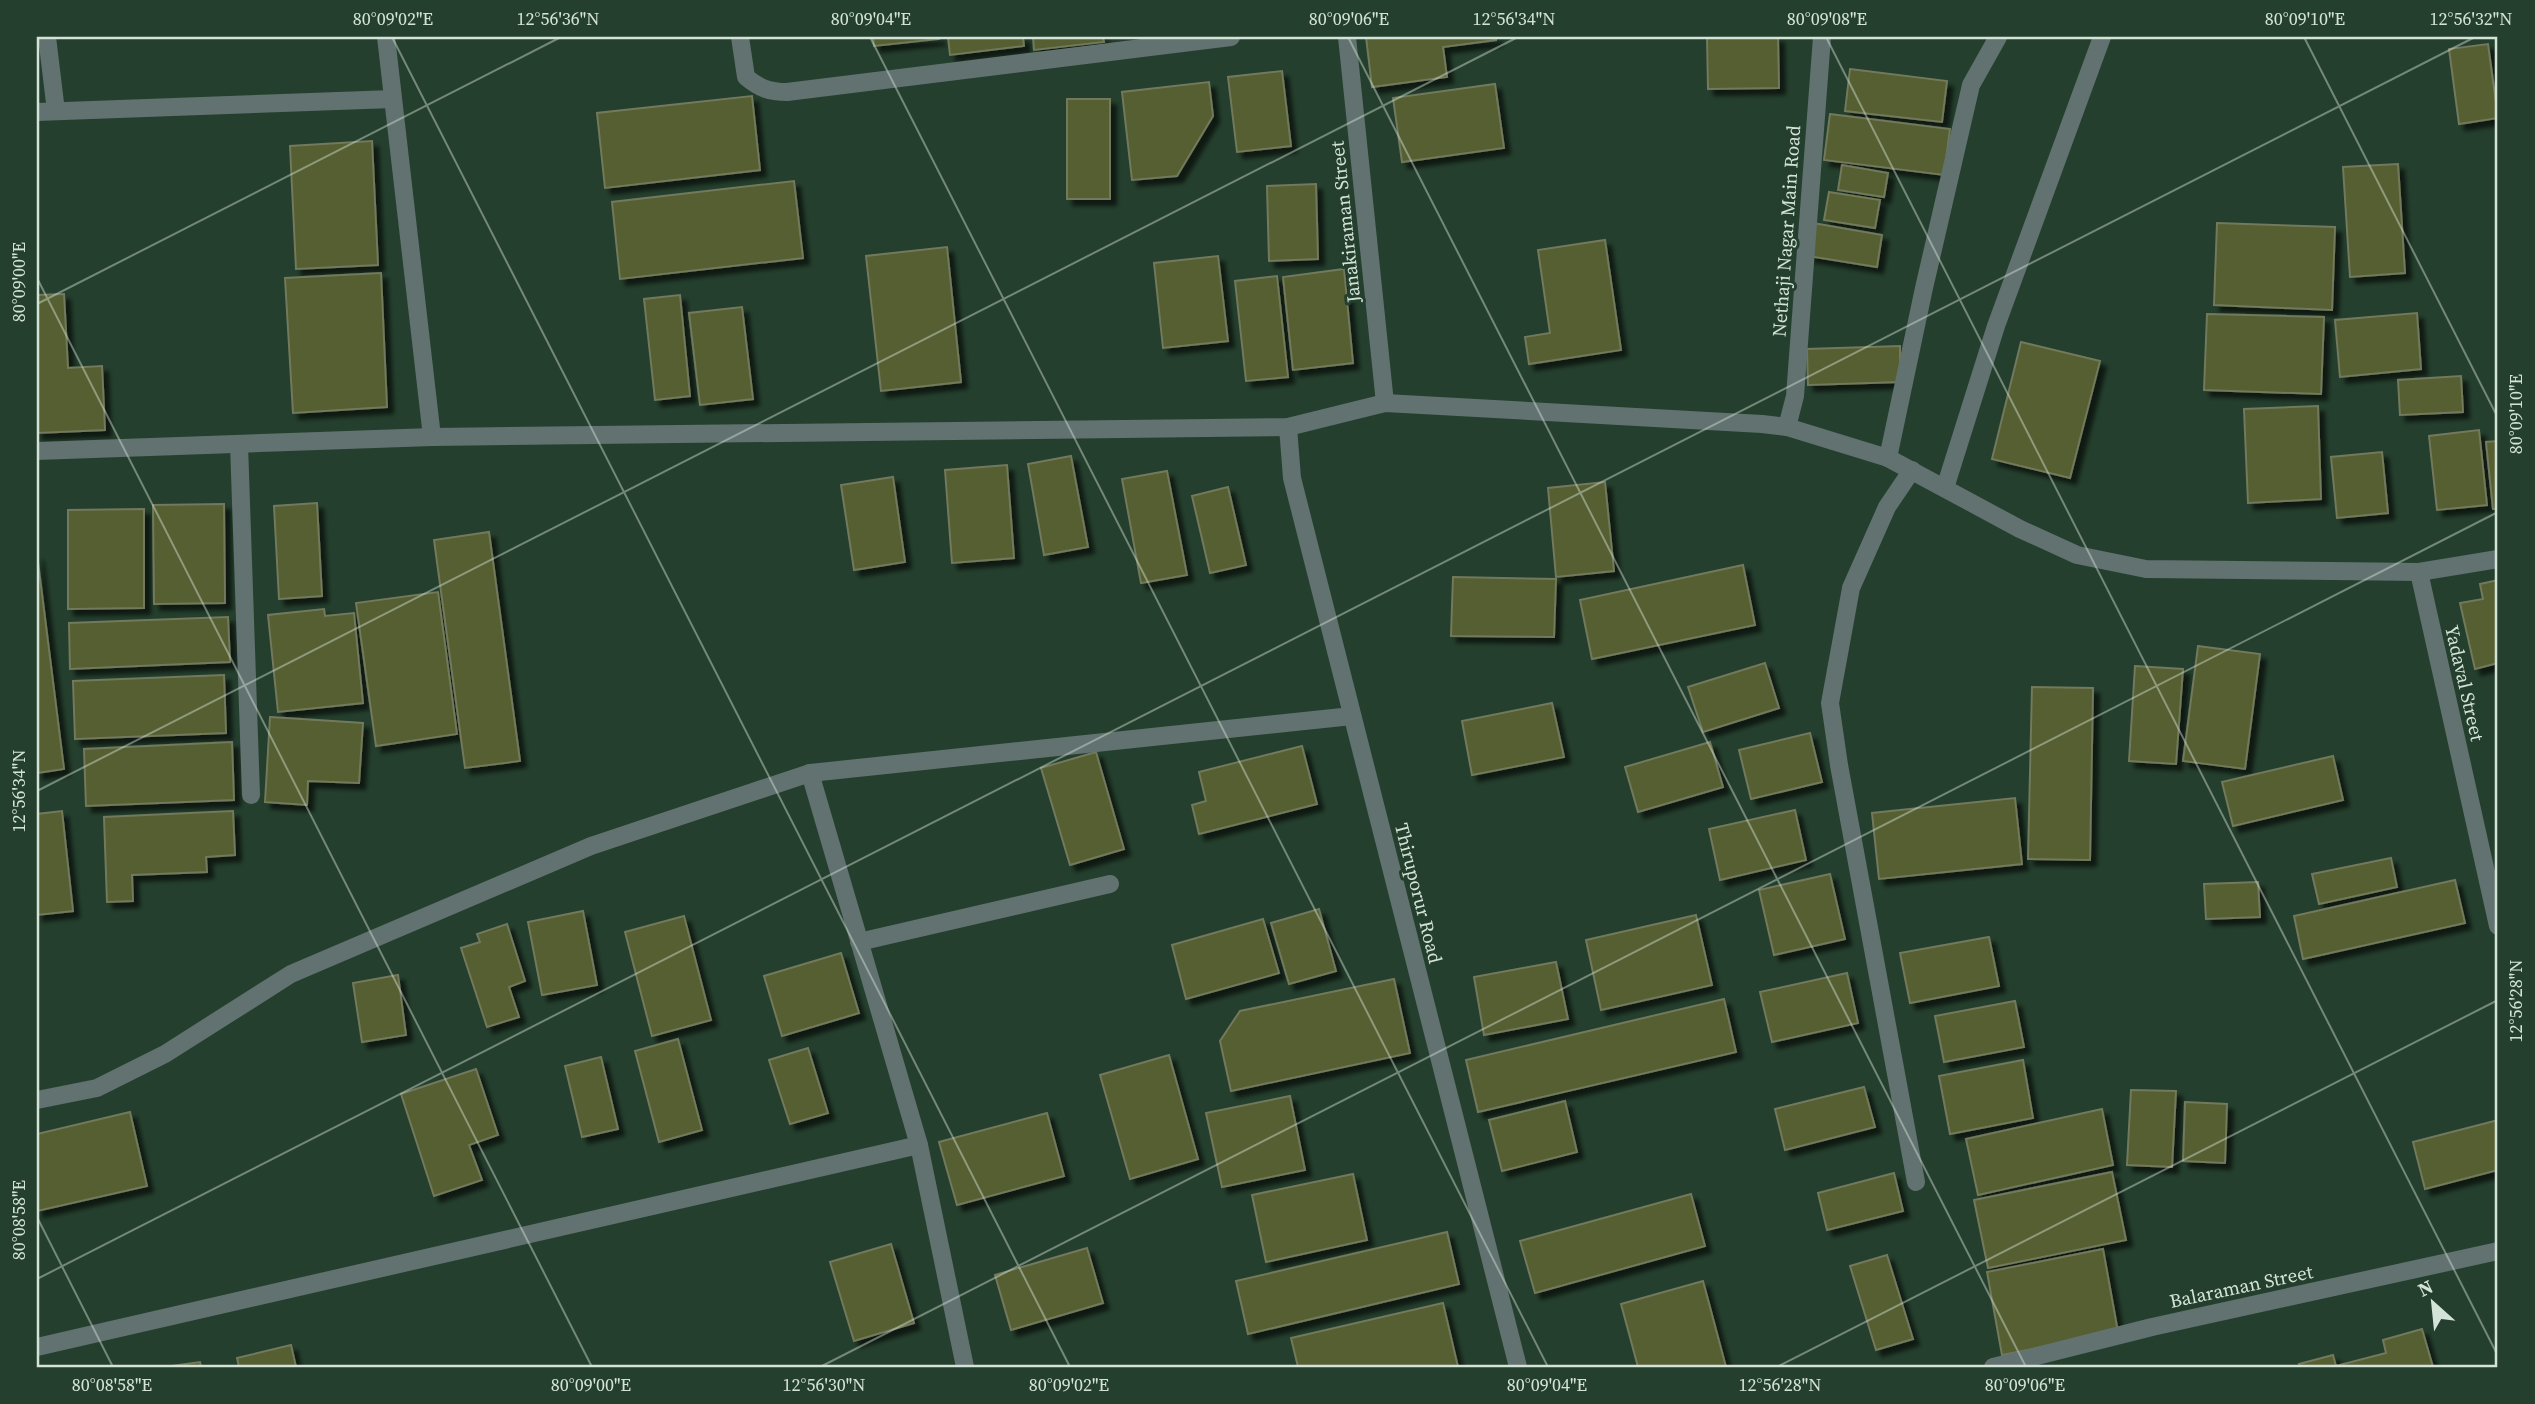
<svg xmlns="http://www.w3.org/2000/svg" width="2535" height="1404" font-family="'Source Serif 4',serif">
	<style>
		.building { fill: #545e30; stroke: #72795b; stroke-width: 2; filter: url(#shadow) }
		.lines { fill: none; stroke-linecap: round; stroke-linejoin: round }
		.minor { stroke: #617270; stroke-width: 18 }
		.ticks { fill: none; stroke: #d4e3d8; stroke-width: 2; stroke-opacity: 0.45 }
		.labels { text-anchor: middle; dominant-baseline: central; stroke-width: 6; stroke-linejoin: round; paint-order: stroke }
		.street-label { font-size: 19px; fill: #d4e3d8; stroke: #243f2d }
		.neatline { fill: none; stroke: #d4e3d8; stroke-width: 2.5 }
		.ticks-label { font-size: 18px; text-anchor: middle; fill: #d4e3d8 }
	</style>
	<defs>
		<filter id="shadow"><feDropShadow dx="6" dy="6" stdDeviation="2" flood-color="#0009"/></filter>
	</defs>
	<rect width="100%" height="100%" fill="#243f2d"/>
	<g class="building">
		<polygon points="873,37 938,37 939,39 874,46"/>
		<polygon points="948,37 1023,37 1024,46 950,55"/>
		<polygon points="1033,37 1103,37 1104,42 1034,50"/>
		<polygon points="1366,37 1496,37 1496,40 1443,47 1447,77 1372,87"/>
		<polygon points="1707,37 1778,37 1779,88 1708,89"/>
		<polygon points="2488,44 2498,118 2459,124 2449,49"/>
		<polygon points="1850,69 1947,81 1942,122 1845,111"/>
		<polygon points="1282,71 1291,146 1237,152 1228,77"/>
		<polygon points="1209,82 1213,116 1177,176 1132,180 1122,92"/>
		<polygon points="1495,84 1504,148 1402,162 1393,98"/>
		<polygon points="752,96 760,170 605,188 597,113"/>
		<rect x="1067" y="99" width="43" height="100"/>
		<polygon points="1830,114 1950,129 1944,175 1824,160"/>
		<polygon points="372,141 378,265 296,269 290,146"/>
		<polygon points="2398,164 2405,273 2350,277 2343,167"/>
		<polygon points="1842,165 1888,173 1884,197 1838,190"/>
		<polygon points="794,181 803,258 620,279 612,202"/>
		<polygon points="1316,184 1318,259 1269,261 1267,186"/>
		<polygon points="1829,192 1880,200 1875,228 1824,220"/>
		<polygon points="1813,223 1882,235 1877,267 1808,256"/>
		<polygon points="2217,223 2335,227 2332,310 2214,305"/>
		<polygon points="1605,240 1621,350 1529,364 1525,337 1550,333 1538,250"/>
		<polygon points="947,247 961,382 881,391 866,256"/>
		<polygon points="1218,256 1228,341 1163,348 1154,263"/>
		<polygon points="1344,269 1353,363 1293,370 1283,277"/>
		<polygon points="381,273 387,407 293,413 285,278"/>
		<polygon points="1277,276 1288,377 1246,381 1235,281"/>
		<polygon points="64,294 68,368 102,366 105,430 37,433 37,295"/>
		<polygon points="680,295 690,396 655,400 644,299"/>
		<polygon points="742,307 753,399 700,405 689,313"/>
		<polygon points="2417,313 2421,369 2340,377 2335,320"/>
		<polygon points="2207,314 2324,317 2321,394 2204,390"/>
		<polygon points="2021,342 2100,361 2070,478 1992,459"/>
		<polygon points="1900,346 1900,382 1808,385 1807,349"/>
		<polygon points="2461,376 2463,412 2400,415 2398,380"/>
		<polygon points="2318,406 2321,499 2248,503 2244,409"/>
		<polygon points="2479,430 2487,505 2437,510 2429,436"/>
		<polygon points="2498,441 2498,509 2493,509 2486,442"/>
		<polygon points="2382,452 2388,513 2337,518 2331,457"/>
		<polygon points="1071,456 1088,547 1044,555 1028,464"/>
		<polygon points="1007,465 1014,558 952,563 945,470"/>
		<polygon points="1167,471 1187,575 1141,583 1122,479"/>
		<polygon points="893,477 905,562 854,570 841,485"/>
		<polygon points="1605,482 1614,571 1556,577 1548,488"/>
		<polygon points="1228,487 1246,565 1210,573 1192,496"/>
		<polygon points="317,503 322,596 279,599 274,506"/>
		<polygon points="224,504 225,603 154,604 153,505"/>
		<polygon points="144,509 144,608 68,609 68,510"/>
		<polygon points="489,532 520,761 465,768 434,540"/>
		<polygon points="37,554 64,769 37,773"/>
		<polygon points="1743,565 1755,625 1592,659 1580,600"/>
		<polygon points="1453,577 1556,579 1554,637 1451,636"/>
		<polygon points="2498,580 2498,663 2475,669 2460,603 2483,599 2480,584"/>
		<polygon points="438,592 457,734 376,746 356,603"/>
		<polygon points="324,609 325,616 354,613 363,703 278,712 268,615"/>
		<polygon points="228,617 230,662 70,669 69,623"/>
		<polygon points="2198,646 2260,654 2245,769 2183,761"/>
		<polygon points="1765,663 1779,708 1703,732 1688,687"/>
		<polygon points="2135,666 2183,669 2176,764 2129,761"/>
		<polygon points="224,675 226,733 75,739 73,681"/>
		<polygon points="2032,687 2093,688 2090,860 2028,859"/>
		<polygon points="1552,703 1564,757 1472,775 1462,721"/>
		<polygon points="270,717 363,723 359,783 308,781 307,805 265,802"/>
		<polygon points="1810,733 1822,782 1751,799 1739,750"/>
		<polygon points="232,742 234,800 86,806 84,749"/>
		<polygon points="1710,742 1723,787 1638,812 1625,767"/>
		<polygon points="1302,746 1317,804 1199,834 1192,805 1206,801 1199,772"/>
		<polygon points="1096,752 1124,849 1070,865 1041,768"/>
		<polygon points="2333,756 2343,800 2233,826 2222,782"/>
		<polygon points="2015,798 2022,864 1879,879 1872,813"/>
		<polygon points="1795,810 1806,860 1720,880 1709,829"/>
		<polygon points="62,811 73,911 37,915 37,814"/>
		<polygon points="233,811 235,855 206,857 207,872 132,875 133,901 107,902 104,817"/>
		<polygon points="2391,858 2397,887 2319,904 2312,874"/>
		<polygon points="1830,874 1845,939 1774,955 1759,890"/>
		<polygon points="2455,880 2465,923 2303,959 2294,916"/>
		<polygon points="2258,882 2260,917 2206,919 2204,884"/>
		<polygon points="1319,909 1336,971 1289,984 1271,923"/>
		<polygon points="583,911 597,985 542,995 528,922"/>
		<polygon points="1696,915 1712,985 1601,1010 1586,940"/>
		<polygon points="684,916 711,1020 652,1036 625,932"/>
		<polygon points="1263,919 1279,973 1186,999 1172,945"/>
		<polygon points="507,924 525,981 509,987 519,1017 487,1027 461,948 480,942 477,934"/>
		<polygon points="1989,937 1999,986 1910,1003 1900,953"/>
		<polygon points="841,953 859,1013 782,1036 764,976"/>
		<polygon points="1556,962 1568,1019 1484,1035 1474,977"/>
		<polygon points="1847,973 1858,1023 1772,1042 1760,992"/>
		<polygon points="398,975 406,1035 362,1042 353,983"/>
		<polygon points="1394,979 1410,1053 1231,1091 1220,1041 1240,1011"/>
		<polygon points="1724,999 1736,1052 1478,1112 1466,1060"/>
		<polygon points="2015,1001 2024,1047 1944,1062 1935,1016"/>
		<polygon points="678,1039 702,1130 659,1142 635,1051"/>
		<polygon points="808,1048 828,1113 790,1124 769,1060"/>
		<polygon points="1169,1055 1198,1159 1130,1179 1100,1075"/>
		<polygon points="601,1057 618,1129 582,1137 565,1066"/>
		<polygon points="2023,1060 2033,1118 1950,1134 1939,1076"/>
		<polygon points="476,1069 498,1135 469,1145 482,1180 434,1196 401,1094"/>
		<polygon points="1864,1087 1875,1127 1785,1150 1775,1109"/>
		<polygon points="2131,1090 2176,1091 2172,1167 2127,1165"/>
		<polygon points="1290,1096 1305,1170 1222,1187 1206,1113"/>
		<polygon points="1565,1101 1577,1152 1502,1171 1489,1120"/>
		<polygon points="2185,1102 2227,1104 2225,1163 2183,1161"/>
		<polygon points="2102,1109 2113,1165 1978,1195 1966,1139"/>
		<polygon points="130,1112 147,1186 37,1211 37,1134"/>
		<polygon points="1047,1113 1064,1176 957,1205 939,1142"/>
		<polygon points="2498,1120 2498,1170 2425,1189 2413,1142"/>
		<polygon points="2112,1172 2126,1240 1988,1268 1974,1200"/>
		<polygon points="1894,1173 1903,1211 1827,1230 1818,1193"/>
		<polygon points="1353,1174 1367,1240 1266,1262 1252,1195"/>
		<polygon points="1691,1194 1705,1246 1535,1293 1520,1241"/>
		<polygon points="1447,1232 1459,1284 1248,1334 1236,1281"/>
		<polygon points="891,1244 914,1323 854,1341 830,1262"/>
		<polygon points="1087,1248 1103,1303 1011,1330 995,1275"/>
		<polygon points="2103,1249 2118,1332 2002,1355 1987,1272"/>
		<polygon points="1887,1255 1913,1339 1876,1350 1850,1266"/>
		<polygon points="1703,1281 1726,1367 1638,1367 1621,1304"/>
		<polygon points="1443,1303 1458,1367 1298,1367 1291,1338"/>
		<polygon points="2422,1329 2433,1367 2300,1367 2299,1364 2333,1355 2336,1366 2386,1353 2383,1340"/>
		<polygon points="291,1345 296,1367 239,1367 237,1358"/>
		<polygon points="200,1362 201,1367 164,1367"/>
	</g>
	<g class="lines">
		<g class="minor">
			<polyline points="47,37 56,111"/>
			<polyline points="386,37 432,437"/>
			<path d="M740 37 746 77C759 88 769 92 787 92L1231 37"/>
			<polyline points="1347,37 1385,403"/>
			<polyline points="37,112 393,99"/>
			<polyline points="1288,427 1292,478 1518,1367"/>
			<polyline points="1787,427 1795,396 1822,37"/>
			<polyline points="239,444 251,795"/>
			<polyline points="37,451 432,437 1288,427 1385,403 1762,424 1787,427 1888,458 2020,529 2077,555 2146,569 2419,572 2498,559"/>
			<polyline points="1888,458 1924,288 1971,85 1998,37"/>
			<polyline points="1912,470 1887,507 1851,588 1830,703 1839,765 1916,1182"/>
			<polyline points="1945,488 1996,326 2102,37"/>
			<polyline points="2419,572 2498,926"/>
			<polyline points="810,773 919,1145 965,1367"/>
			<polyline points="859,942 1110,884"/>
			<polyline points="37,1100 97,1088 165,1054 291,974 591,846 810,773 1352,716"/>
			<polyline points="37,1347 919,1145"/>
			<polyline points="1993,1367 2152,1327 2498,1251"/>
		</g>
	</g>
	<path class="ticks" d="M392 37 1070 1367M870 37 1548 1367M1348 37 2026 1367M1826 37 2498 1356M2304 37 2498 418M37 278 592 1367M37 304 561 37M37 791 1518 37M37 1217 113 1367M37 1279 2475 37M820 1367 2498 512M1777 1367 2498 1000"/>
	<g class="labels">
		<g class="street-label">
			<text transform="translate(1345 222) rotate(-96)">Janakiraman Street</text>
			<text transform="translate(1786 231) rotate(-86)">Nethaji Nagar Main Road</text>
			<text transform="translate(2465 683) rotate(77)">Yadaval Street</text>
			<text transform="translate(1419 893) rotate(76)">Thiruporur Road</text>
			<text transform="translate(2241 1286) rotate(-12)">Balaraman Street</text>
		</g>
	</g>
	<rect width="2535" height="1404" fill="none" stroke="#243f2d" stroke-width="77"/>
	<g transform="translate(2433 1303) rotate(333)" stroke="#243f2d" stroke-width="5" paint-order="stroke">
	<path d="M0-5L12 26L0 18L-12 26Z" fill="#d4e3d8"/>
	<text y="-10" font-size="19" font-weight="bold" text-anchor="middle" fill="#d4e3d8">N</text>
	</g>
	<rect x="38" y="38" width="2458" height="1328" class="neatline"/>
	<g class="ticks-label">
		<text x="393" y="25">80°09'02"E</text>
		<text x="558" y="25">12°56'36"N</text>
		<text x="871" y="25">80°09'04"E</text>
		<text x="1349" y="25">80°09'06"E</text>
		<text x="1514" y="25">12°56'34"N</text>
		<text x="1827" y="25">80°09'08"E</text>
		<text x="2305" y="25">80°09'10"E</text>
		<text x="2471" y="25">12°56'32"N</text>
		<text transform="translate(19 282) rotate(-90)" y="6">80°09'00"E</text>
		<text transform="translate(2516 414) rotate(-90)" y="6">80°09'10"E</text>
		<text transform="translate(19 791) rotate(-90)" y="6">12°56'34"N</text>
		<text transform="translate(2516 1001) rotate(-90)" y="6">12°56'28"N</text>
		<text transform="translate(19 1220) rotate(-90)" y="6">80°08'58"E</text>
		<text x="112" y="1391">80°08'58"E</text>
		<text x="591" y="1391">80°09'00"E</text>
		<text x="824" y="1391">12°56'30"N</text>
		<text x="1069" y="1391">80°09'02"E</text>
		<text x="1547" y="1391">80°09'04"E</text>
		<text x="1780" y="1391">12°56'28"N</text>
		<text x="2025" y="1391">80°09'06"E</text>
	</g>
</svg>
